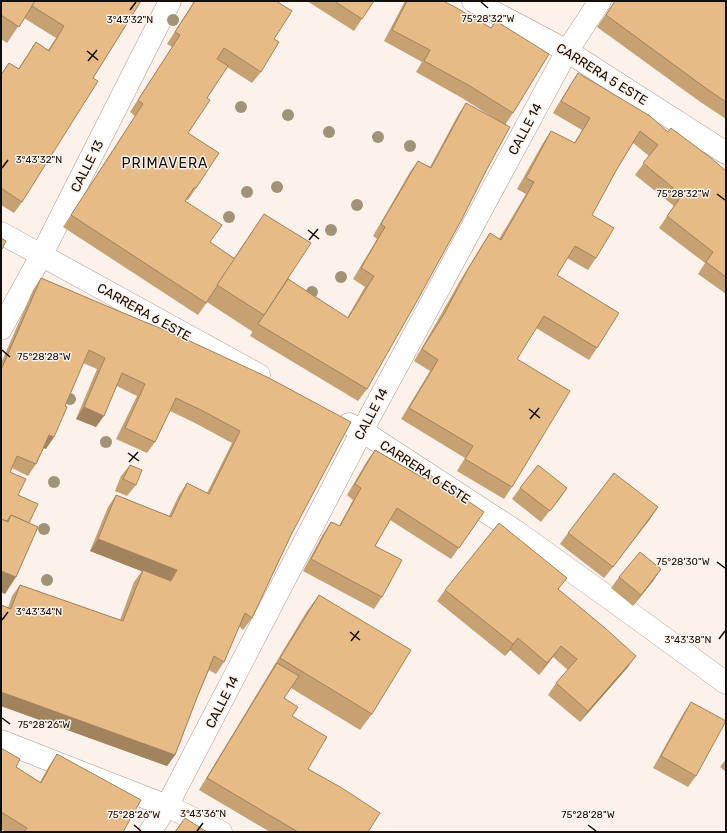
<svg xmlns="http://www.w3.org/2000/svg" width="727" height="833" font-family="Rubik,sans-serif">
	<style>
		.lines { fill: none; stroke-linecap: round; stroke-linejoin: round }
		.street-casing { stroke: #ac9b91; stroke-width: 23 }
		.street { stroke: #fff; stroke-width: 22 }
		.tree { fill: #a19476 }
		.wall { fill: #c6a172 }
		.shaded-wall { fill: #a1835d }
		.building { fill: #e6bb85; stroke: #a1835d }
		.ticks { fill: none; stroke: #140e0a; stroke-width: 1.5 }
		.labels { text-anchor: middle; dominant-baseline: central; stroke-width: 3; stroke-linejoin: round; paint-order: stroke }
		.street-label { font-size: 13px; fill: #140e0a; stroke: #fdf2eb }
		.neighbourhood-label { font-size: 14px; letter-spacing: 1px; fill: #140e0a; stroke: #fdf2eb }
		.ticks-label { font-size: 10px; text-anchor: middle; fill: #140e0a; stroke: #fdf2eb; stroke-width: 3; stroke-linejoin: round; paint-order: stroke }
	</style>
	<rect width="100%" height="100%" fill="#fdf2eb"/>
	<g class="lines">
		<g class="street-casing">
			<g id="street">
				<polyline points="473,1 567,51 726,153"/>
				<polyline points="1,233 259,375"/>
				<polyline points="1,329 41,256 170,1"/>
				<polyline points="349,424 362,431 517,532 637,618 726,683"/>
				<polyline points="1,741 167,806 221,832"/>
				<polyline points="150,832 167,806 362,431 567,51 600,1"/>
			</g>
		</g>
		<use href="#street" class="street"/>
	</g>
	<g class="tree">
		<circle cx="173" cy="20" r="6"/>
		<circle cx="241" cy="107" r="6"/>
		<circle cx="288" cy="115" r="6"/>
		<circle cx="329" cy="132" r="6"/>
		<circle cx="378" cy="137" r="6"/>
		<circle cx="410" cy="146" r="6"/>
		<circle cx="277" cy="187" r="6"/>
		<circle cx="247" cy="192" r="6"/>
		<circle cx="357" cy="205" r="6"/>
		<circle cx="229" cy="217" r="6"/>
		<circle cx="331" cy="230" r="6"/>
		<circle cx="341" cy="277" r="6"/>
		<circle cx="312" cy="292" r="6"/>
		<circle cx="70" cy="399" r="6"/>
		<circle cx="106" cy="442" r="6"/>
		<circle cx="54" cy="482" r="6"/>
		<circle cx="44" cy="529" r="6"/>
		<circle cx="47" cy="580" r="6"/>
	</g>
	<g class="wall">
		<polygon points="1,1 141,1 93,78 22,202 14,213 1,205 1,74 9,63 18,69 36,42 48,50 56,38 24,18 7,43 1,39"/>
		<polygon points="192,1 276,1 274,39 261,72 252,83 227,67 207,98 188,133 196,188 188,200 186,199 185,201 210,242 234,258 264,214 288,279 347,318 365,287 353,279 377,239 373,236 410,172 418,161 430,167 458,115 466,103 500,122 462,98 416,72 422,62 384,41 405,1 443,1 491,28 496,21 513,113 505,125 367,389 358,401 250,336 253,331 253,332 207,302 198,315 63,227 135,116 130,112 172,47 167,44 193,3 192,2"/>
		<polygon points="307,1 374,1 354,31"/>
		<polygon points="615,1 726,1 726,119 699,101 597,27"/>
		<polygon points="578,73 668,132 726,171 726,294 698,274 705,263 659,228 674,206 635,175 649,156 633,143 617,169 592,215 596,258 588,270 567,258 557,275 597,348 589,360 536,328 517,359 512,487 504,499 457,471 465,458 401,419 430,371 414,361 435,325 460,281 482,245 490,233 499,239 526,194 517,189 543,143 551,131 574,143 582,130 553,113 570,85"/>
		<polygon points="41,278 267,377 292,533 252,618 243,630 239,626 224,662 216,674 209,670 196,700 175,755 167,766 1,706 1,605 8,608 12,596 20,585 120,620 134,582 142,571 90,551 108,507 116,495 169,516 179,495 187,483 207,493 232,443 195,423 170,411 155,442 147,453 116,439 137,396 117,386 96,427 76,419 97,369 83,363 46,449 44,448 36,464 28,476 12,468 10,472 29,523 5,594 1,592 1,363 33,290"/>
		<polygon points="375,450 484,512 451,559 390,520 375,546 382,597 374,609 303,571 323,534 331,522 339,526 353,500 347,495 367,461"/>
		<polygon points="130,465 136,485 127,496 115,491 121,476"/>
		<polygon points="520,488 567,488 541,522 512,499"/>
		<polygon points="658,507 650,519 604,578 560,544 568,533"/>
		<polygon points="661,569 653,581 633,606 611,588 619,577"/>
		<polygon points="445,590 559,590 628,667 580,722 548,695 556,683 568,670 553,657 539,675 510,650 505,656 437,601"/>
		<polygon points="319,595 372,714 360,730 291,688 284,698 292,716 308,769 368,832 270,832 199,790 307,611"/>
		<polygon points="691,702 696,776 688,787 653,768 683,714"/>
		<polygon points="1,748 16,767 40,782 49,766 57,754 123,832 6,832 1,829"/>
		<polygon points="726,759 726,772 720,767"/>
	</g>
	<g class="shaded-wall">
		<polygon points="84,407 104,416 96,427 76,419"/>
		<polygon points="49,435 54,437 46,449 41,447"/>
		<polygon points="567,488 559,500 541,522 550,511"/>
		<polygon points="658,507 650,519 604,578 613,567"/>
		<polygon points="98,539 177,570 169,582 90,551"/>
		<polygon points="661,569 653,581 633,606 641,595"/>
		<polygon points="1,571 16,577 5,594 1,592"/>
		<polygon points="518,638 510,650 505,656 513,644"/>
		<polygon points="561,646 553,657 539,675 547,663"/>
		<polygon points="636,656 628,667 580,722 588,711"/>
		<polygon points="1,692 175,755 167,766 1,706"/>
	</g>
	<g class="building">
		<polygon points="1,1 35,1 19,27 1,15"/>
		<polygon points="35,1 141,1 93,78 98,81 22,202 1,188 1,75 9,63 19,69 36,42 49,51 64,26 32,6"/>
		<polygon points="195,1 276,1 292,11 274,39 279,42 261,72 224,48 217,59 228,66 207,98 210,100 188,133 219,153 196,188 194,188 185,201 222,225 210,242 235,259 206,303 71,215 143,104 138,100 180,35 175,32"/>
		<polygon points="334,1 374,1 362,19"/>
		<polygon points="407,1 443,1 455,7 491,28 496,21 549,54 513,113 470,86 424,61 430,50 392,30"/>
		<polygon points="615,1 726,1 726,102 707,89 606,15"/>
		<polygon points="578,73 650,116 668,132 671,128 711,158 726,171 726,277 706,262 713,252 667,216 682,195 643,163 658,145 640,131 617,169 592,215 614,228 596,258 575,246 557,275 619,313 597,348 544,316 517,359 570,391 512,487 465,459 473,446 409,408 438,360 422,349 444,314 468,269 490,233 501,240 534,182 526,178 551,131 575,143 590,118 561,101"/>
		<polygon points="466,103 510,127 487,169 462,219 417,301 367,389 258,324 288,279 348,318 374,276 361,268 385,227 381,224 418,161 431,168"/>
		<polygon points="264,214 311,243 264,315 217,285"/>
		<polygon points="1,238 6,241 1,251"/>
		<polygon points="41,278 109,307 179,336 267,377 351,422 292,533 252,618 245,613 224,662 214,656 196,700 175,755 1,692 1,605 11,609 20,585 123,621 143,570 171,581 177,570 98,539 116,495 171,517 187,483 209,494 240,431 203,411 176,398 155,442 125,428 145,384 122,373 104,416 84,407 105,358 89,350 65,406 67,407 54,437 49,435 36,464 17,456 10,472 26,479 18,495 38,504 29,523 11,515 7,521 1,519 1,370"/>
		<polygon points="375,450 425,479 430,475 484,512 459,548 397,508 375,546 402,560 382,597 311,559 331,522 340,526 361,488 355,484"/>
		<polygon points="130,465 142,470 136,485 123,479"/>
		<polygon points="538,465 567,488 550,511 520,488"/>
		<polygon points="614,473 658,507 613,567 568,533"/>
		<polygon points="11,515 38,527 16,577 1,571 1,519 8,522"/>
		<polygon points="499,523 567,578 558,589 605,628 636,656 588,711 556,683 577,659 561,646 547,663 518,638 513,644 445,590"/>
		<polygon points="640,552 661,569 641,595 619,577"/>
		<polygon points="319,595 411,650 372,714 280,658"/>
		<polygon points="277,663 299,676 284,698 298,707 292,716 327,737 308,769 342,788 380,813 368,832 298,832 207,778"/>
		<polygon points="691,702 726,721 696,776 661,756"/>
		<polygon points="1,748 20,759 16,767 41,783 57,754 141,800 123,832 24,832 27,828 1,812"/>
		<polygon points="185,818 207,832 175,832"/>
	</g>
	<path class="ticks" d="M481 2 488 8M130 10 136 2M87 51 98 60M88 61 97 50M2 168 8 160M717 194 725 200M308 230 319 239M309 240 318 229M2 350 10 357M529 409 540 418M530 419 539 408M128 453 139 461M129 462 138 452M717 562 725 568M2 620 8 612M350 632 360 640M719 639 725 631M351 641 359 631M2 718 10 724M134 825 141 831M588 825 596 831M197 831 203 823"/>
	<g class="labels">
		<g class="street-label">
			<text transform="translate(602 74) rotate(32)">CARRERA 5 ESTE</text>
			<text transform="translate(525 129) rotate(-62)">CALLE 14</text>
			<text transform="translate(87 166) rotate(-63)">CALLE 13</text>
			<text transform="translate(144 312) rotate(29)">CARRERA 6 ESTE</text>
			<text transform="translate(371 414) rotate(-62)">CALLE 14</text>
			<text transform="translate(425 472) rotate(33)">CARRERA 6 ESTE</text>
			<text transform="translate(222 702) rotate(-63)">CALLE 14</text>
		</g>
		<g class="neighbourhood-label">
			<text x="165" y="163">PRIMAVERA</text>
		</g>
	</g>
	<g class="ticks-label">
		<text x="488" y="22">75°28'32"W</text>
		<text x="130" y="23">3°43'32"N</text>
		<text x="39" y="163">3°43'32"N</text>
		<text x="683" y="197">75°28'32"W</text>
		<text x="44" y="360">75°28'28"W</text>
		<text x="683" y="565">75°28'30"W</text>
		<text x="39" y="615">3°43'34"N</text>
		<text x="688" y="643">3°43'38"N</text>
		<text x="44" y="728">75°28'26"W</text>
		<text x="203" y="817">3°43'36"N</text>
		<text x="134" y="818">75°28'26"W</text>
		<text x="588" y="818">75°28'28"W</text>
	</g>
	<rect width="727" height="833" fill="none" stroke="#140e0a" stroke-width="4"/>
</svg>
